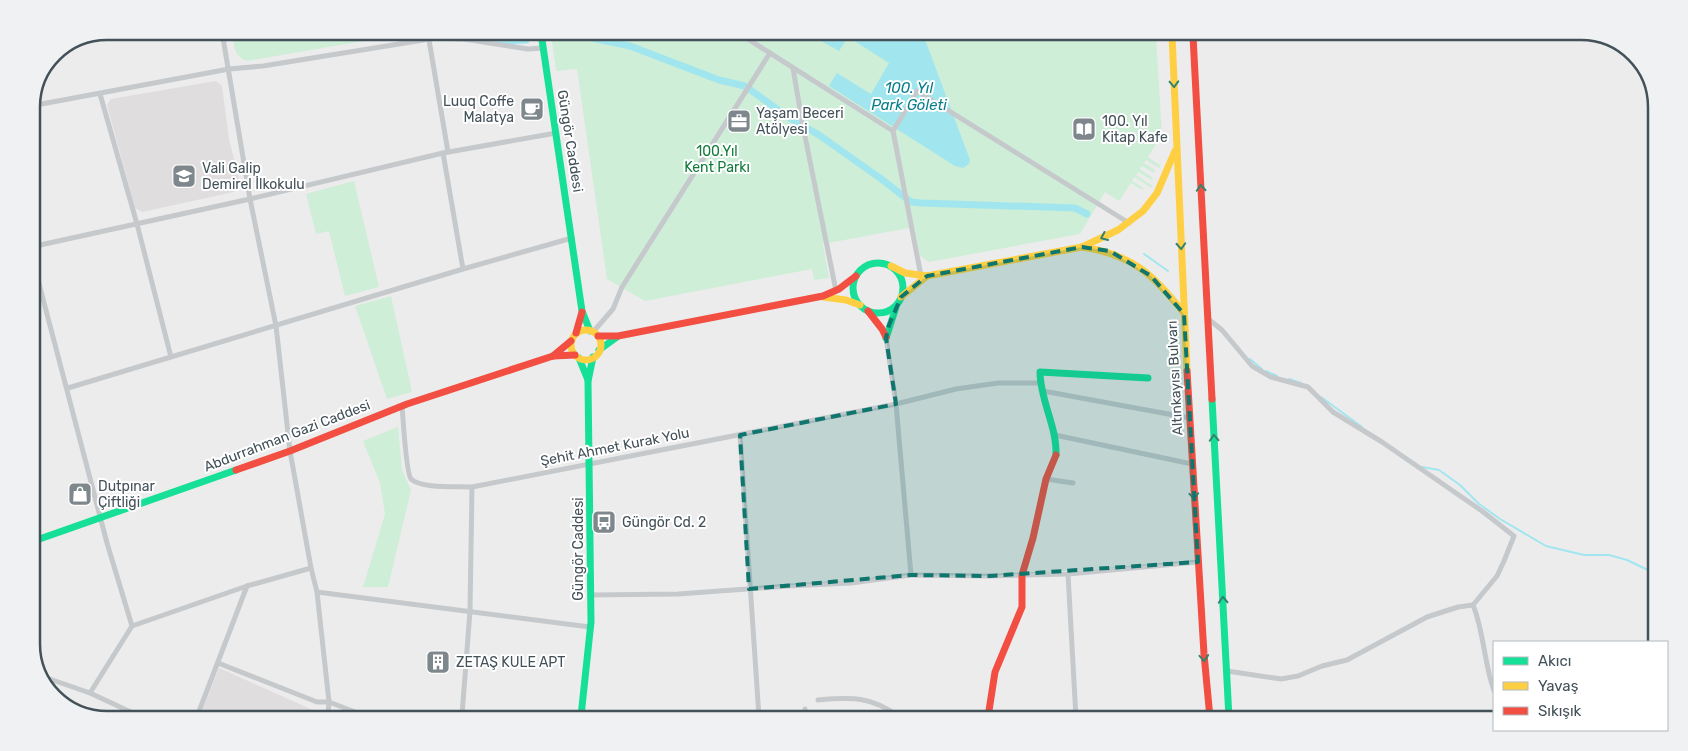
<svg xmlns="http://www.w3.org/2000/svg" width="1688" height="751" font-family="Rubik,sans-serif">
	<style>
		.education { fill: #dfddde }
		.green { fill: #ceeed7 }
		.water { fill: #a1e6ee }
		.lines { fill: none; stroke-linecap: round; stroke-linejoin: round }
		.stream { stroke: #a1e6ee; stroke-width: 2 }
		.canal { stroke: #a1e6ee; stroke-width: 7 }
		.street { stroke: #c5c9cc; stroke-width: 5 }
		.fast { stroke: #16e098; stroke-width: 7 }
		.slow { stroke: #ffcf43; stroke-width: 7 }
		.jam { stroke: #f24e42; stroke-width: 7 }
		.oneway { stroke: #33836f }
		.marked { fill: #0f766e; fill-opacity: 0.2; stroke: #0f766e; stroke-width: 4; stroke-dasharray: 10 6; stroke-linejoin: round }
		.labels { text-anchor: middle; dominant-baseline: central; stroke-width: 4; stroke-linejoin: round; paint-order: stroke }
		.poi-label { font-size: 14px; fill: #435159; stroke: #fff; text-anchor: start }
		.street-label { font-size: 14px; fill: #435159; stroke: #fff }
		.park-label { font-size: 14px; fill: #127c3b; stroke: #fff }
		.water-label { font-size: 15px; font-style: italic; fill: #087e8b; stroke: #fff }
		.rim { fill: none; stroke: #435159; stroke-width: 2.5 }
	</style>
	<rect width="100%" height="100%" fill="#edecec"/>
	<g class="education">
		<polygon points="216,81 222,86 229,139 240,184 234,192 142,212 135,208 107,105 111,99"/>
		<polygon points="219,668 313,710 312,715 201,714"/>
	</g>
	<g class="green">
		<path d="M233 32H417L247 61C233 56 234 45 233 32Z"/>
		<polygon points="551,33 1156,35 1162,134 1148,157 1161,166 1159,168 1146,160 1144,163 1155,170 1154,173 1142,166 1140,169 1153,178 1152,180 1138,172 1136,175 1153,186 1151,188 1135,177 1132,181 1144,188 1142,190 1131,183 1119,201 1105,192 1080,234 929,262 920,256 914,227 823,244 829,278 814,280 812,269 645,301 607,279 577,69 556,71"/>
		<polygon points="354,181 379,287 345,296 329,231 316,234 306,194"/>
		<polygon points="391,296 412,392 387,399 355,306"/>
		<polygon points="398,427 402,470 411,490 388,587 363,587 385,514 380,483 363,441"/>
	</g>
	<polygon class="water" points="809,34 923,34 970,160 969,164 963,168 955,166 829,86 837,73 871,94 889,63 848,37 839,51"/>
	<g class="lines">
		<g class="stream">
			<polyline points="1144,254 1168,271"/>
			<polyline points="1250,359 1262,369"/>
			<polyline points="1266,371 1277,376"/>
			<polyline points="1289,379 1301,383"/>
			<polyline points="1321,397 1362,427"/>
			<polyline points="1422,467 1439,470 1460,485 1479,504 1500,519 1546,546 1584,555 1609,555 1627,560 1652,572"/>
		</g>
		<g class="canal">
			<polyline points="475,33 508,41 526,40"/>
			<polyline points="558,34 578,35 630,46 719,80 745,86 791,119 819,135 880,178 911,202 921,203 1075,208 1087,214"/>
		</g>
		<g class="street">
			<polyline points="222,32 250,199 276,326 290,451 311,568 317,592 329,702 328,715"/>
			<polyline points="740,34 893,131"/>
			<polyline points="429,40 448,152"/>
			<polyline points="793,68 802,121 836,291"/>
			<polyline points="100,94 137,224 171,357"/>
			<polyline points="31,106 229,69 263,66 436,38 464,39 528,49 543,48"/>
			<polyline points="443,153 463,269"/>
			<polyline points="31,247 250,199 443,153 556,133"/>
			<polyline points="31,253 107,543 132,626"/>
			<polyline points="921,276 893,131 917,91 1129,223"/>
			<path d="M1207 318 1222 330 1252 366 1271 377 1308 387 1333 412 1382 442 1482 511 1514 536 1504 561 1497 576 1473 605C1484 632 1484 663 1494 691"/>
			<polyline points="593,332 613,309 622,287 770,53"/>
			<polyline points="68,388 463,269 572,238"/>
			<polyline points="1043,391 1190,418"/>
			<path d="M402 406C403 417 406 473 411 479 421 489 458 486 472 487L896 404 886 338"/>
			<polyline points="740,435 759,717"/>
			<polyline points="1055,435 1192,464"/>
			<polyline points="1046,479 1073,483"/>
			<polyline points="1068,574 1076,718"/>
			<polyline points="911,575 896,404 956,389 998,383 1040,383"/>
			<polyline points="317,592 590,627"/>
			<polyline points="590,595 678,594 788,586 851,583 911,575 989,576 1068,574 1198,562"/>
			<polyline points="218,663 317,702 329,702 363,715"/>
			<polyline points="1227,671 1281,679 1298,676 1322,666 1347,660 1427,617 1458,607 1473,605"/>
			<polyline points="41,676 90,693 135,714"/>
			<polyline points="90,693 132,626 247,586 311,568"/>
			<path d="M818 700C851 697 872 696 899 717"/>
			<polyline points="805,709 805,717"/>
			<polyline points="198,714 247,586"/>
			<polyline points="462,715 470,611 472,487"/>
		</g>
		<g class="fast">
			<polyline points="541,33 582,311 590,331"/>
			<circle cx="878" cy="288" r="25"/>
			<polyline points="886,338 896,307"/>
			<polyline points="599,350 617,337"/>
			<polyline points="579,358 588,380"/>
			<polyline points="1212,399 1229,718"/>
			<path d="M1056 455C1057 426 1040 400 1040 372L1148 378"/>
			<polyline points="31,542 236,470"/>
			<polyline points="581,716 591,622 588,381 593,357"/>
		</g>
		<g class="slow">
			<polyline points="1172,35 1187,371"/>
			<path d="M1082 247C1134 255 1152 274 1184 313"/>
			<polyline points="891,266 905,273 927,276 1082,247 1118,230 1143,211 1157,193 1175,151"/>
			<polyline points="823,297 846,300 860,305"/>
			<polyline points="901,297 927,276"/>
			<circle cx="586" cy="345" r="15"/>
		</g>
		<g class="jam">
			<polyline points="1193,36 1212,399"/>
			<polyline points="868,311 882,329 886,337"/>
			<polyline points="576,333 582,312"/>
			<polyline points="598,336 618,336 823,296 839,289 856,276"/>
			<polyline points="553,356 571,341"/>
			<polyline points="1187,371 1204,654 1210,718"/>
			<polyline points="236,470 290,451 407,404 553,356 575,355"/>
			<polyline points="988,717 995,672 1022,607 1022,575 1033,538 1046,479 1056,455"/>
		</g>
	</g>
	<defs><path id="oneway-chevron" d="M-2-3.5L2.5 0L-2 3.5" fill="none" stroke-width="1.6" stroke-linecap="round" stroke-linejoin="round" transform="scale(1.25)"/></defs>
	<g class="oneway">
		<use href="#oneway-chevron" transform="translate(1174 84) rotate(88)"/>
		<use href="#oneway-chevron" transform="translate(1201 188) rotate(-93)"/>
		<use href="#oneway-chevron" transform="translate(1104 237) rotate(156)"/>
		<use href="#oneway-chevron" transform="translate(1181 246) rotate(87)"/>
		<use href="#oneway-chevron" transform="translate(1214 438) rotate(-93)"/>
		<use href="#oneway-chevron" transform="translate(1194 496) rotate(86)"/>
		<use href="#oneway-chevron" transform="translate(1223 600) rotate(-93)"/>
		<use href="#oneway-chevron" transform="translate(1204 658) rotate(85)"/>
	</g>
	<path class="marked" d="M1082 247 1110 251 1151 276 1184 314 1198 562 989 576 911 575 749 589 740 435 896 404 886 338 889 325 901 297 927 276Z"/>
	<defs>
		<g id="cafe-square" transform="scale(1.25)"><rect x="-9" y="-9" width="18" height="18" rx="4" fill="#7e878c" stroke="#fff"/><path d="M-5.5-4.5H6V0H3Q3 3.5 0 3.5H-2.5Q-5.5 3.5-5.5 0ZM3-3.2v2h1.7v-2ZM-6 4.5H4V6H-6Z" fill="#fff"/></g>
		<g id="office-square" transform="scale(1.25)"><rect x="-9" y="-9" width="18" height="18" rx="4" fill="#7e878c" stroke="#fff"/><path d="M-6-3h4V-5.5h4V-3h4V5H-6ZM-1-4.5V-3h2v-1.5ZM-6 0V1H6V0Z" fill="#fff"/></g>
		<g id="library-square" transform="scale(1.25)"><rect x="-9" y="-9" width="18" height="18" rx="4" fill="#7e878c" stroke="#fff"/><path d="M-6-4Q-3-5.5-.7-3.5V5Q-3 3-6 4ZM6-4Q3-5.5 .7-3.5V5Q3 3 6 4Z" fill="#fff"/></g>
		<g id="school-square" transform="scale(1.25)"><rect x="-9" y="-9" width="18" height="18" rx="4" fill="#7e878c" stroke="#fff"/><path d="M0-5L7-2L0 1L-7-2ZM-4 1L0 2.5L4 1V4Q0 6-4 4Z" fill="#fff"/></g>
		<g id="shop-square" transform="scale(1.25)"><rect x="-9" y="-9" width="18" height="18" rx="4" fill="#7e878c" stroke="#fff"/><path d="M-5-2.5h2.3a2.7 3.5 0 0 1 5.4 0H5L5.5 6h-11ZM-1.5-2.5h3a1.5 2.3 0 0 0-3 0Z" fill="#fff"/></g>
		<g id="bus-square" transform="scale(1.25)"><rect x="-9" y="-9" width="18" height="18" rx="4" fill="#7e878c" stroke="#fff"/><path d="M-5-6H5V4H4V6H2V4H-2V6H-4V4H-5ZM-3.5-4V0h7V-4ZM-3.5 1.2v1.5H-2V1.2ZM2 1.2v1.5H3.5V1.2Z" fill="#fff"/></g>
		<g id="building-square" transform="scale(1.25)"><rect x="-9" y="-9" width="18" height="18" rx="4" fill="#7e878c" stroke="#fff"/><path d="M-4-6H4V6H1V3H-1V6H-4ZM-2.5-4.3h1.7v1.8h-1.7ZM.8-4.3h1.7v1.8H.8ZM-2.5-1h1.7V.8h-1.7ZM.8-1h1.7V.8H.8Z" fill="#fff"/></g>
	</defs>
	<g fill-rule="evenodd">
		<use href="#cafe-square" x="532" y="109"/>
		<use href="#office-square" x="739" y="121"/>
		<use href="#library-square" x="1084" y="129"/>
		<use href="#school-square" x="184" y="176"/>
		<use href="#shop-square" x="80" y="494"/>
		<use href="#bus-square" x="604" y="522"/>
		<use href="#building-square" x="438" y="662"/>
	</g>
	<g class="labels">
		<g class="poi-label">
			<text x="514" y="101" text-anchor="end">Luuq Coffe<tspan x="514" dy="16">Malatya</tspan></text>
			<text x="756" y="113">Yaşam Beceri<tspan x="756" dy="16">Atölyesi</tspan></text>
			<text x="1102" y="121">100. Yıl<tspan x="1102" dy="16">Kitap Kafe</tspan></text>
			<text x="202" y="168">Vali Galip<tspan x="202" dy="16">Demirel İlkokulu</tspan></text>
			<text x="98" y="486">Dutpınar<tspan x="98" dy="16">Çiftliği</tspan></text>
			<text x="622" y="522">Güngör Cd. 2</text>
			<text x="456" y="662">ZETAŞ KULE APT</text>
		</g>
		<g class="street-label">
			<text transform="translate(570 141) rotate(81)">Güngör Caddesi</text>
			<text transform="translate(1175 378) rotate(-93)">Altınkayısı Bulvarı</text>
			<text transform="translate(287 436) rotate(-21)">Abdurrahman Gazi Caddesi</text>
			<text transform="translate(615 447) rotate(-11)">Şehit Ahmet Kurak Yolu</text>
			<text transform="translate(578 549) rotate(-90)">Güngör Caddesi</text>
		</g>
		<g class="park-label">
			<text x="717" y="151">100.Yıl<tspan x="717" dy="16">Kent Parkı</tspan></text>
		</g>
		<g class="water-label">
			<text x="909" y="88">100. Yıl<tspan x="909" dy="17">Park Göleti</tspan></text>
		</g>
	</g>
	<path d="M0 0H1688V751H0ZM107 40H1581A67 67 0 0 1 1648 107V644A67 67 0 0 1 1581 711H107A67 67 0 0 1 40 644V107A67 67 0 0 1 107 40Z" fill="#f0f1f2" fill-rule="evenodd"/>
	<path class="rim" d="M107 40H1581A67 67 0 0 1 1648 107V644A67 67 0 0 1 1581 711H107A67 67 0 0 1 40 644V107A67 67 0 0 1 107 40Z"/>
	<rect x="1493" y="641" width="175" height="90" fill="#ffffff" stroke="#b4b9bd"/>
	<rect x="1503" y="657" width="25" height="8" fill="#16e098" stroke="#b4b9bd"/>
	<text x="1538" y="666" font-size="15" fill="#435159">Akıcı</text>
	<rect x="1503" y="682" width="25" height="8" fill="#ffcf43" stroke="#b4b9bd"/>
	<text x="1538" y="691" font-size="15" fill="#435159">Yavaş</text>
	<rect x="1503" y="707" width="25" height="8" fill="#f24e42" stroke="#b4b9bd"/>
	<text x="1538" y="716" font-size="15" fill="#435159">Sıkışık</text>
</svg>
